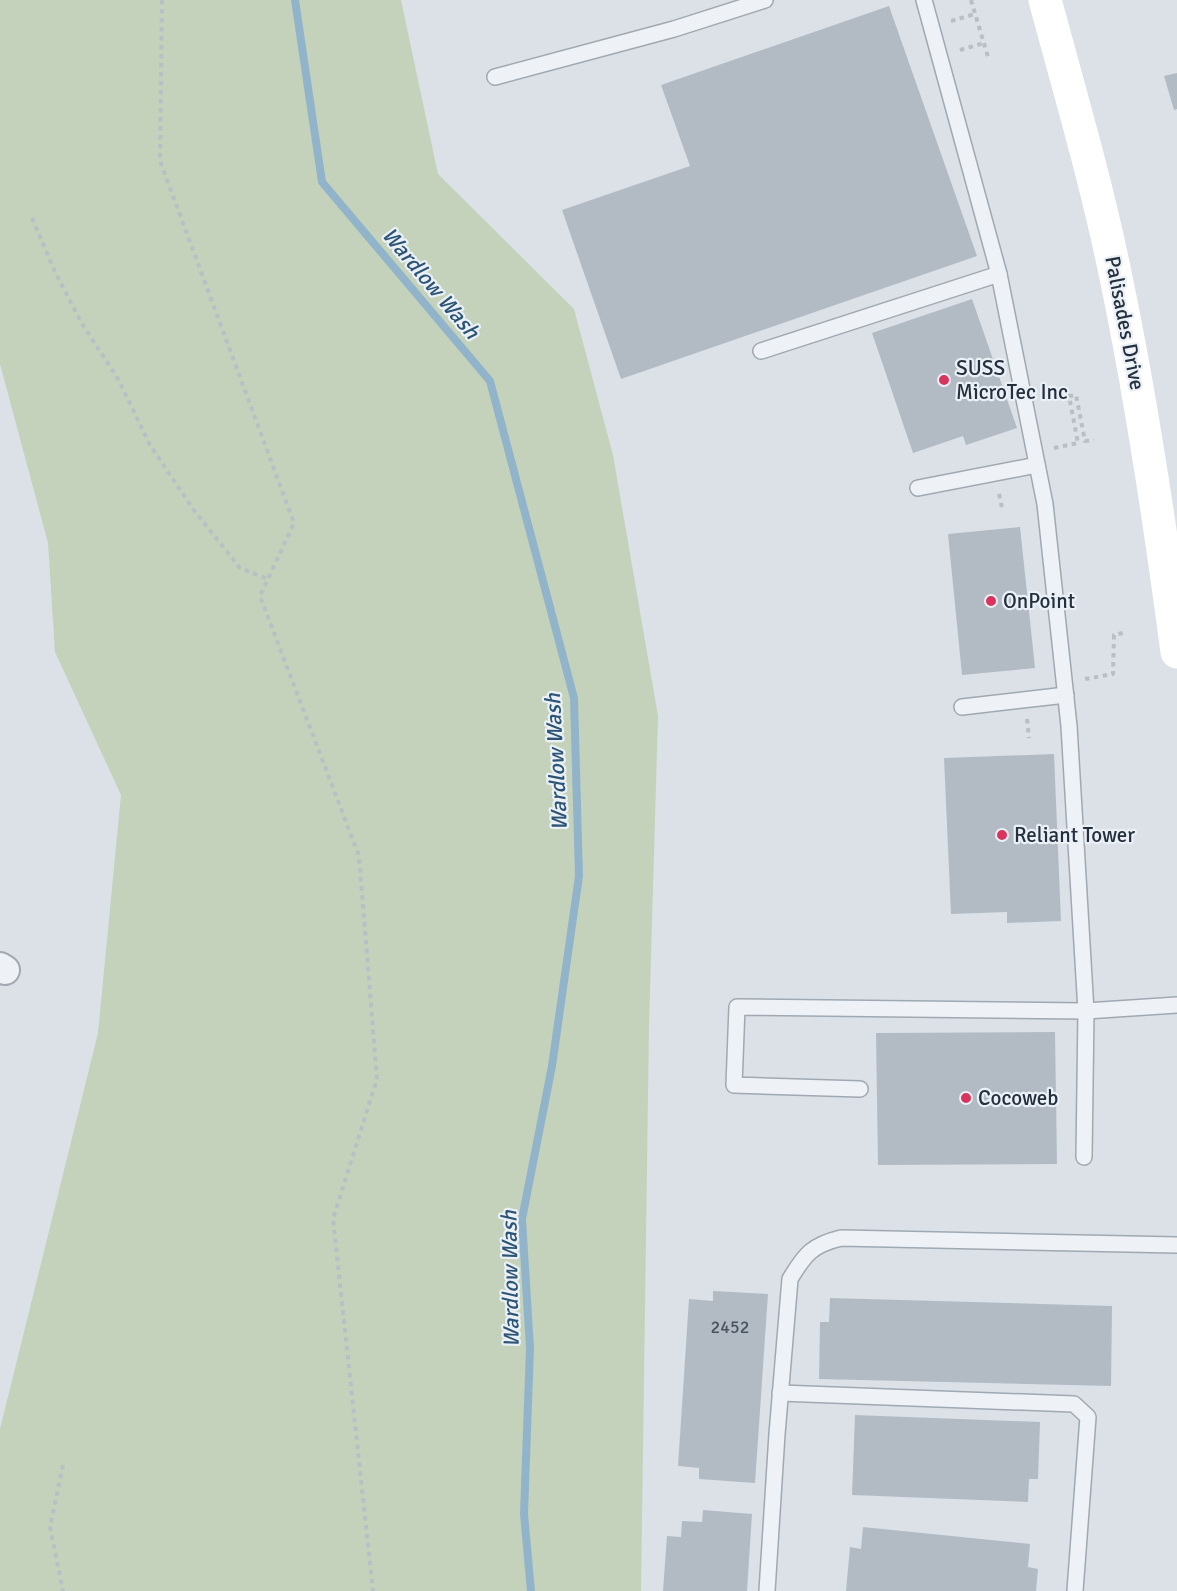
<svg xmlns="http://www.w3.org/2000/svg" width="1177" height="1591" font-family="Signika,sans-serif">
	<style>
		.green { fill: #c4d2bb }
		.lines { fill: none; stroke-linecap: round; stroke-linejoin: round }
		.stream { stroke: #92b4cb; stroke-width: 8 }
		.building { fill: #b2bbc4 }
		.lane-casing { stroke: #a0a8b1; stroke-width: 18 }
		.street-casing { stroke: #a0a8b1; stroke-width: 32 }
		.path { stroke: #b9bfc5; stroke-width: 4; stroke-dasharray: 4.5 4.5; stroke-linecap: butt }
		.lane { stroke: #eef1f5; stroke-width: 15 }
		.street { stroke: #eef1f5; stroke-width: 28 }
		.secondary { stroke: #fff; stroke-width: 33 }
		.poi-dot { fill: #da335e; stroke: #eaf0f5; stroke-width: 2 }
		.labels { text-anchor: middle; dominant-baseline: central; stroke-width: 4.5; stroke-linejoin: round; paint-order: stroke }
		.number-label { font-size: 18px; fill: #485360 }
		.street-label { font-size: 21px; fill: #24303e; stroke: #eaf0f5 }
		.poi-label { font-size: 21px; fill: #24303e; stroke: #eaf0f5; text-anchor: start }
		.water-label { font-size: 22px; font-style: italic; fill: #2b5475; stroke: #eaf0f5 }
	</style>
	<rect width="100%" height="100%" fill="#dbe1e7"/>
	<polygon class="green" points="0,0 401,0 438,174 574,309 613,455 658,716 649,1025 641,1591 0,1591 0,1429 98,1033 121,795 55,652 48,543 0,364"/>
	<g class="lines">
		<polyline class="stream" points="295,0 322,182 490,381 574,698 579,876 552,1066 522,1219 530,1348 524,1514 531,1591"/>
	</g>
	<g class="building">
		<polygon points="889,6 977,256 621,379 562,210 690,166 661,85"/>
		<polygon points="1177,73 1177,109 1174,110 1164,76"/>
		<polygon points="972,299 1017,428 966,445 963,436 913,453 872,333"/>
		<polygon points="1020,527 1035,668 962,675 948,534"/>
		<polygon points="1054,754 1061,921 1007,923 1007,912 951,914 944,758"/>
		<polygon points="1055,1032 1057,1164 878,1165 876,1033"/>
		<polygon points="713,1291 768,1294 755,1483 699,1479 699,1468 678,1466 689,1299 713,1301"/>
		<polygon points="830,1298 1112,1306 1111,1386 819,1379 820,1322 829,1322"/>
		<polygon points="855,1415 1040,1422 1038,1479 1029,1479 1028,1502 852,1495"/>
		<polygon points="703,1510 752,1514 747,1591 663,1591 667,1536 681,1537 682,1521 702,1522"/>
		<polygon points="863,1527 1030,1544 1028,1567 1038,1569 1036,1591 846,1591 850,1547 861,1549"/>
	</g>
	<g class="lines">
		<g class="lane-casing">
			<g id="lane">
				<polyline points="924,0 999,274 1045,504 1069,726 1086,1011 1084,1157"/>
				<polyline points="495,77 674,29 765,0"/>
				<polyline points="761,351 999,274"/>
				<polyline points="918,488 1037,465"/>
				<polyline points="962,707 1066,695"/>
				<polyline points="860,1089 734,1085 737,1007 1086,1011 1177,1005"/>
				<polyline points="780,1393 1074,1404 1088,1417 1075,1591"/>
				<path d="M767 1591 777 1434 790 1279C805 1254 812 1245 841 1238L1177 1245"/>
			</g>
		</g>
		<g class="street-casing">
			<polyline id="street" points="0,967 5,970"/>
		</g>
		<g class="path">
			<polyline points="162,0 160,161 294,523 260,596 359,856 377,1079 333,1219 373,1591"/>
			<polyline points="971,0 988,57"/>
			<polyline points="951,21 975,14"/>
			<polyline points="960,50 984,43"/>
			<polyline points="32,218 55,272 81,322 118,379 150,445 193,509 240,568 268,579"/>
			<polyline points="1054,448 1078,443 1069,396 1076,395 1085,441 1094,440"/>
			<polyline points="999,494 1002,508"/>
			<polyline points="1085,679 1113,674 1114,635 1123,633"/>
			<polyline points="1027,719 1029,738"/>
			<polyline points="63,1465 50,1527 63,1591"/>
		</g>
		<use href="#lane" class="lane"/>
		<use href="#street" class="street"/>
		<path class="secondary" d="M1045 0C1069 89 1095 177 1114 268 1141 395 1160 523 1177 652"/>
	</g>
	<g class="poi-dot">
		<circle cx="944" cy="380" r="6"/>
		<circle cx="991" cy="601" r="6"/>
		<circle cx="1002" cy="835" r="6"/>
		<circle cx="966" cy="1098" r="6"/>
	</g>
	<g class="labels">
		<g class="number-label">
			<text x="730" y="1327">2452</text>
		</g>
		<g class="street-label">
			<text transform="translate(1125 323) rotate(79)">Palisades Drive</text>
		</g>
		<g class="poi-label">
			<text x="956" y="368">SUSS<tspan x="956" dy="24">MicroTec Inc</tspan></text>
			<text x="1003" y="601">OnPoint</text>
			<text x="1014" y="835">Reliant Tower</text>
			<text x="978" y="1098">Cocoweb</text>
		</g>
		<g class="water-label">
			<text transform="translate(431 283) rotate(50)">Wardlow Wash</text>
			<text transform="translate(556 762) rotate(-93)">Wardlow Wash</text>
			<text transform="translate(510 1279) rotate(-91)">Wardlow Wash</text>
		</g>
	</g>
</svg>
